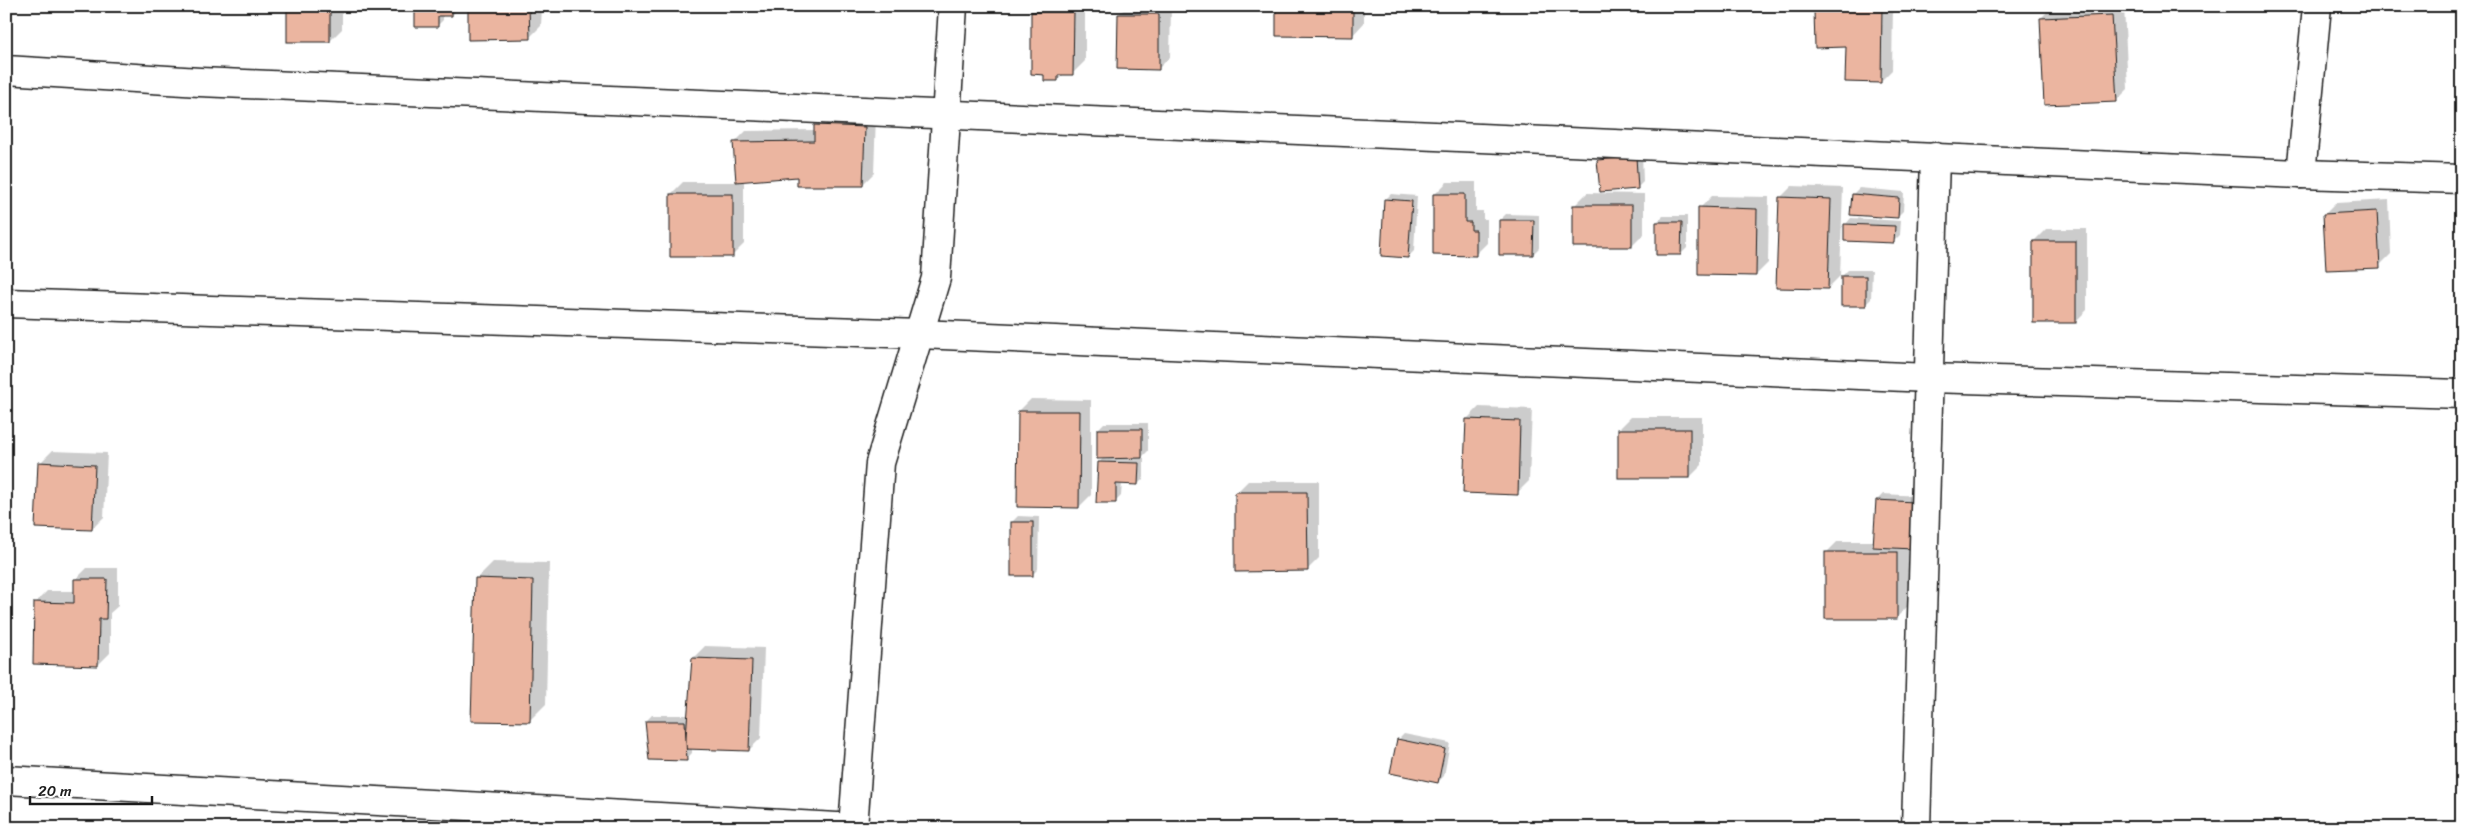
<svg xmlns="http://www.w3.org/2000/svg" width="2468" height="834" font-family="Sriracha,sans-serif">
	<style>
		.shadow { fill: #0003 }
		.building { fill: #ebb5a0; stroke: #1c1c1c }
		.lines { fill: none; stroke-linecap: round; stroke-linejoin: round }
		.street-casing { stroke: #1c1c1c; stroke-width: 31 }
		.secondary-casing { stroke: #1c1c1c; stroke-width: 31 }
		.street { stroke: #fff; stroke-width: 28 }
		.secondary { stroke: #fff; stroke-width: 28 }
	</style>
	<rect width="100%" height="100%" fill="#fff"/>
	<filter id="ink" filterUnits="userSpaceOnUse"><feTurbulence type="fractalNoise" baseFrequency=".02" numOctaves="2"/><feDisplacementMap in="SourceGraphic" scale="10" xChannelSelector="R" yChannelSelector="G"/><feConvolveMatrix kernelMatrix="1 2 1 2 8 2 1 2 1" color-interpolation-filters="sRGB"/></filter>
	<g filter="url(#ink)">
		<g class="shadow">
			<polygon points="289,6 342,6 342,29 330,41"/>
			<polygon points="416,6 458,6 458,9 452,15 443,15 443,20 437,26"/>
			<polygon points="469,6 542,6 541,26 529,38"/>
			<polygon points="1039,6 1085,6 1085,61 1073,73 1065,73 1058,80 1045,73 1032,13"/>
			<polygon points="1127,6 1171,6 1170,57 1158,69 1119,14"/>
			<polygon points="1277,6 1364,6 1364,23 1352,36"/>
			<polygon points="1820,6 1893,6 1892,70 1880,82 1815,11"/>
			<polygon points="2053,6 2124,6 2128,89 2116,101 2041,18"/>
			<polygon points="827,113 876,115 874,173 862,185 798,176 734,143 746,131 815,130 815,125"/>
			<polygon points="1642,152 1643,182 1637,188 1599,160 1605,154"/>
			<polygon points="683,182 744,182 744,244 732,256 671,194"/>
			<polygon points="1447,182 1476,182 1476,211 1483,211 1483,219 1487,219 1487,243 1475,255 1435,194"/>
			<polygon points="1792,186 1843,188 1840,276 1828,288 1780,198"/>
			<polygon points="1859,188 1904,192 1903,211 1897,217 1853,194"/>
			<polygon points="1587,193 1644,194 1644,234 1632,246 1575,205"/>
			<polygon points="1391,194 1417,196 1414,251 1408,257 1385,200"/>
			<polygon points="1712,196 1769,197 1768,263 1756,275 1700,208"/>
			<polygon points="2389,200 2391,254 2379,266 2324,215 2336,203"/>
			<polygon points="1506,214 1539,215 1539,248 1533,254 1500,220"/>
			<polygon points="1663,216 1687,216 1687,248 1681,254 1657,222"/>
			<polygon points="1851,218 1901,221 1900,235 1894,241 1846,224"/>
			<polygon points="2046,229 2087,229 2087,310 2075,322 2034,241"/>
			<polygon points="1848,270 1872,270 1871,299 1865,305 1842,276"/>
			<polygon points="1031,399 1091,400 1091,495 1079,507 1019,411"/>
			<polygon points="1479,407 1532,409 1529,481 1517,493 1467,419"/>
			<polygon points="1631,417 1702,417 1702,465 1690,477 1619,429"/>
			<polygon points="1104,423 1148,423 1148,451 1141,458 1144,458 1144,478 1138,484 1122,483 1121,496 1115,502 1099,463 1104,457 1098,429"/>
			<polygon points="52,451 107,453 104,517 92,529 40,463"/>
			<polygon points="1248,481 1319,481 1319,558 1307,570 1236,493"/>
			<polygon points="1883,494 1920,496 1908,547 1908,606 1896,618 1826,553 1838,541 1875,541 1877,500"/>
			<polygon points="1018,516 1039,517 1038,569 1032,575 1012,522"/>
			<polygon points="493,562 549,563 546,704 529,721 476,579"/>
			<polygon points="87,568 118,568 118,606 110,613 110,653 98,665 35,603 47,591 75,591 75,580"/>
			<polygon points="705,646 764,648 761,738 749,750 692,748 692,753 686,759 646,721 652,715 689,715 693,658"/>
			<polygon points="1404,734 1450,743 1444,776 1438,782 1398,740"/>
		</g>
		<g class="building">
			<rect x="287" y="6" width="43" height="36"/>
			<polygon points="415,6 452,6 452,16 438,16 438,27 415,27"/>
			<polygon points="468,6 529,6 530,39 468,40"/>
			<polygon points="1276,6 1353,6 1353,37 1276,36"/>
			<polygon points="1847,6 1882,6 1881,83 1845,82 1846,47 1815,48 1814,10 1847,9"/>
			<polygon points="1031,12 1074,12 1073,75 1058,75 1058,81 1044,81 1044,75 1031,74"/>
			<polygon points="1118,14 1159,14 1159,70 1117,69"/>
			<polygon points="2112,15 2117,102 2044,105 2040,18"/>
			<polygon points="814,125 865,127 863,186 797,186 797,177 736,182 733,142 814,141"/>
			<polygon points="1636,157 1638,189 1600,192 1597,160"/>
			<rect x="670" y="194" width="63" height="63"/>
			<polygon points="1433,194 1465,194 1465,222 1471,222 1471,230 1476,230 1476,256 1433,255"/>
			<polygon points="1852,194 1899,198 1898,218 1850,215"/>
			<polygon points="1779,197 1831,199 1828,289 1776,288"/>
			<polygon points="1384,199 1412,201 1408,258 1381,256"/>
			<rect x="1573" y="205" width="59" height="42"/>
			<polygon points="1698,207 1757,209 1756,276 1698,275"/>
			<polygon points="2377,211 2380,268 2326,270 2323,214"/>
			<polygon points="1499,220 1534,220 1533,255 1499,255"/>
			<polygon points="1656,222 1682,222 1681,255 1656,255"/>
			<polygon points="1844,224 1895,226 1894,243 1844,241"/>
			<rect x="2033" y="241" width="43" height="82"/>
			<rect x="1841" y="276" width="25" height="30"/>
			<polygon points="1018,411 1080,411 1079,508 1017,507"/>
			<polygon points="1466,419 1520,421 1518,495 1463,493"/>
			<polygon points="1097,429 1142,429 1142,458 1097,459"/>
			<rect x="1618" y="429" width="72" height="49"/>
			<polygon points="38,462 95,465 92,530 35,528"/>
			<polygon points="1098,462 1139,463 1138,485 1116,484 1116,503 1096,503"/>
			<polygon points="1235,492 1307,492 1308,571 1235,572"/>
			<polygon points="1876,500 1915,502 1913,549 1873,547"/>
			<rect x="1011" y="522" width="22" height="54"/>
			<rect x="1825" y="552" width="72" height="67"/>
			<polygon points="475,578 533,580 530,722 471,721"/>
			<polygon points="74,579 107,579 106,619 99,619 98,666 33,664 34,602 74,603"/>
			<polygon points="692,658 752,660 749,751 685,749"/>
			<polygon points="645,721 685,721 687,761 649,760"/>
			<polygon points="1397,739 1445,749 1438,783 1390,773"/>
		</g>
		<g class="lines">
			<g class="street-casing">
				<g id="street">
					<polyline points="6,70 200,82 2301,174 2462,179"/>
					<polyline points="2301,174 2317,6"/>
					<polyline points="6,303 919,334 1929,378 2462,394"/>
					<polyline points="853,828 880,463 936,278 953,6"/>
					<polyline points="1916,828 1935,157"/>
				</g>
			</g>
			<g class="secondary-casing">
				<polyline id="secondary" points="6,780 855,828"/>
			</g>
			<use href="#street" class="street"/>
			<use href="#secondary" class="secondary"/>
		</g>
	</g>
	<rect width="2468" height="834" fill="none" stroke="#fff" stroke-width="25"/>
	<rect x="12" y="12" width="2443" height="809" fill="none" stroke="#1c1c1c" stroke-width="2" filter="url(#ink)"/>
	<path d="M30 796v8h122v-8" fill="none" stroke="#1c1c1c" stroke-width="2.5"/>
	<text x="38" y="796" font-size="15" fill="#1c1c1c" stroke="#ffffff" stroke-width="4" paint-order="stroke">20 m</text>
</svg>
